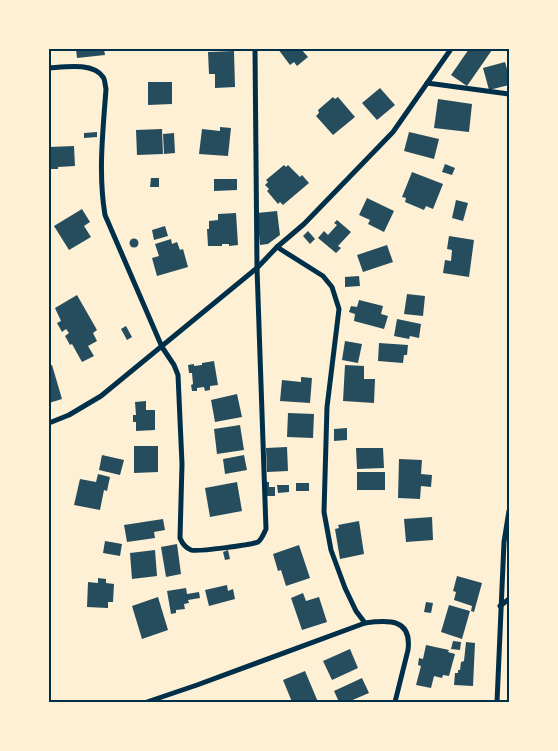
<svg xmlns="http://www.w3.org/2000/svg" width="558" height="751" font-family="'Public Sans',sans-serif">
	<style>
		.building { fill: #264d5e }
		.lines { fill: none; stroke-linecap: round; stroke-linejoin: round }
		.minor { stroke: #003049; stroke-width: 5 }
		.neatline { fill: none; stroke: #003049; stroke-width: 2 }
	</style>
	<rect width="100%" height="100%" fill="#fdf0d5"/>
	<g class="building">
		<polygon points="76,49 104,49 105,55 77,58"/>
		<polygon points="278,49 301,49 308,57 297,66 294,62 290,65"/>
		<polygon points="469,49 490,49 492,50 467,86 451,75"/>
		<polygon points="234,51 235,87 215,88 215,74 209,74 208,52"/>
		<polygon points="505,62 509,76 509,85 489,90 483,68"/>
		<polygon points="148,82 172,82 172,104 148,105"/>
		<polygon points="380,88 395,105 377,120 362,103"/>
		<polygon points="333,97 335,99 338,97 355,117 333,135 316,116 319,113 318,110"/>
		<polygon points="438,99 472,104 469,132 434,128"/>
		<polygon points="220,127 231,128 228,156 199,154 202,129 220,131"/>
		<polygon points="162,129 163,154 137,155 136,130"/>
		<polygon points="97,132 97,137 84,138 84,133"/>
		<polygon points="409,132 439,139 434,159 404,151"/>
		<polygon points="174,133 175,153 164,154 163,134"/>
		<polygon points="74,146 75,166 58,167 58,169 51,169 50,154 49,154 49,147"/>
		<polygon points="445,164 455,168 452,175 442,172"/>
		<polygon points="284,165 286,167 288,165 300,177 302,175 309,183 283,205 280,202 278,204 267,191 269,189 265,185 268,182 266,180"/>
		<polygon points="412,172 443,184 433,209 426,206 424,210 405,202 406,198 402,197"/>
		<polygon points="151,178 159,178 159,187 150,187"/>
		<polygon points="214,179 237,179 237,190 214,191"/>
		<polygon points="367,198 394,211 384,232 368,224 370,220 359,215"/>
		<polygon points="456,200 468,203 463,221 452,218"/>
		<polygon points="82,209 90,222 84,226 91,237 69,250 54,226"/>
		<polygon points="277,211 280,235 268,244 260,245 257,213"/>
		<polygon points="236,213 238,245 229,246 229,244 222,244 222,246 208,246 207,229 209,229 209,221 218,220 218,214"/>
		<polygon points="337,220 351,232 338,246 341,248 336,253 318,238 324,231 328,235 337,225 334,223"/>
		<polygon points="165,226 168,236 154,240 152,230"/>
		<polygon points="308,231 315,239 310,244 303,236"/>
		<polygon points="449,236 474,240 469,277 443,273 445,260 451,261 452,250 447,249"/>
		<circle cx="134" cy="243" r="4.5"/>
		<polygon points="171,239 172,244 177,242 180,250 183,249 188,267 157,276 152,258 159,256 155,244"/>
		<polygon points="387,245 393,262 363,272 357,255"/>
		<polygon points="359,276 360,286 345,287 345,277"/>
		<polygon points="407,294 425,296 423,316 404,314"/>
		<polygon points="77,295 97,330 93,333 97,341 88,346 94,356 82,362 72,344 70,345 65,336 69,333 66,329 62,332 57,323 61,321 55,308"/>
		<polygon points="359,300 383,306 381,314 388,316 384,329 354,321 355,314 349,312 351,306 357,307"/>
		<polygon points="397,319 421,324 419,338 410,336 409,339 394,336"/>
		<polygon points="126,326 132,337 127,340 121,329"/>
		<polygon points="345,341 362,344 358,363 342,360"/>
		<polygon points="379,343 408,345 407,355 404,355 403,363 378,361"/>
		<polygon points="214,361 218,385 210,386 210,390 205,391 204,387 197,388 197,391 192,391 191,385 193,384 192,373 189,373 188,365 194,364 194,366 202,365 202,363"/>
		<polygon points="52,365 62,399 49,403 49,366"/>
		<polygon points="345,365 364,366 364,379 375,379 374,403 343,401"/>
		<polygon points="301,377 312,378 310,403 280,401 282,380 301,382"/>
		<polygon points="237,394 242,417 215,422 211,400"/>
		<polygon points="146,401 146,410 155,410 155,430 136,431 136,422 133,422 133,415 136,415 135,402"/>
		<polygon points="288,413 314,414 313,438 287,437"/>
		<polygon points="240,425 244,450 217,454 214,429"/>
		<polygon points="347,428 347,440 334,441 334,429"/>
		<polygon points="134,446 158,446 158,472 134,473"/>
		<polygon points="287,447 288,471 267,472 266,448"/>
		<polygon points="356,448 383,448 384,468 357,469"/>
		<polygon points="102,455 124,460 120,475 99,470"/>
		<polygon points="244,455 247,470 225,474 223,459"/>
		<polygon points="399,459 422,460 421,474 432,475 431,487 421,486 420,499 398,498"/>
		<rect x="357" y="472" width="28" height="18"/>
		<polygon points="98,474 110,477 107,491 104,490 100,510 74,505 80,479 96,482"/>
		<polygon points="237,482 242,511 210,517 205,488"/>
		<polygon points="266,482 269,482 269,487 275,487 275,496 266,496"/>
		<rect x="296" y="483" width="13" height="8"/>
		<polygon points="277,485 289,485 289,492 278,493"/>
		<polygon points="432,517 433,540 406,542 404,519"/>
		<polygon points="163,519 165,530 154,532 155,538 127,542 124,525"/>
		<polygon points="359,521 364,554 340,559 335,529 339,528 338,525"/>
		<polygon points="105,541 122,544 120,556 103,553"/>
		<polygon points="177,544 181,574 166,577 161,547"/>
		<polygon points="299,545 310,578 286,586 281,570 278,571 273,554"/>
		<polygon points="155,550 157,576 132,579 130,553"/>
		<polygon points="228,550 230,559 225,560 223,552"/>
		<polygon points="457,576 482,583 474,612 471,611 472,606 454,600 456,592 453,591"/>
		<polygon points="98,578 106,579 106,583 114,584 113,602 108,602 108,608 87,607 88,582 98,583"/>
		<polygon points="227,585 228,591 233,589 235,599 209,606 205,590"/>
		<polygon points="186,588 187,594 199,592 200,598 188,600 189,603 184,604 185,609 176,610 176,613 171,614 167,591"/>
		<polygon points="303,593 306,601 319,597 327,622 302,630 291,598"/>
		<polygon points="158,597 168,630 142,639 132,606"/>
		<polygon points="426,602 433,603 431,613 424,612"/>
		<polygon points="449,605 470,611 462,639 441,632"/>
		<polygon points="453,641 461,642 460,650 451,649"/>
		<polygon points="466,642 475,643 473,686 454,685 455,673 458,673 458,670 460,670 461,662 464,661"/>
		<polygon points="426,645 449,650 448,652 455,654 449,676 443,675 442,678 434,676 431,688 416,685 421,666 418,665 419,658 423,659"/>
		<polygon points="350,649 358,668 332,680 323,661"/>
		<polygon points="305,671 318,702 292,702 283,680"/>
		<polygon points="362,678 369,693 348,702 339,702 334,691"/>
	</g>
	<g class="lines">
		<g class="minor">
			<path d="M49 68C64 67 93 62 103 77 105 79 105 85 106 89 103 131 98 173 105 215L162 347 174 365 178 375 182 464 180 538C182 543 186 548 191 550 197 552 251 545 258 542 262 539 264 533 266 529L257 268 255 49"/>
			<polyline points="427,83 509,94"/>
			<path d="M277 247 323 276 332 287 339 309 327 407 324 512 331 550 345 588 356 611 365 623C388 620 412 618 408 650L395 702"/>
			<polyline points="49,423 69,415 101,396 257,268 277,247 304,224 393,132 451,49"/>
			<polyline points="500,606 509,599"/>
			<polyline points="147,702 197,685 365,623"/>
			<polyline points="497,702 504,542 509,511"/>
		</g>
	</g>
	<rect width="558" height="751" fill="none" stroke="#fdf0d5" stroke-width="100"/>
	<rect x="50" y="50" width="458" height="651" class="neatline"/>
</svg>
